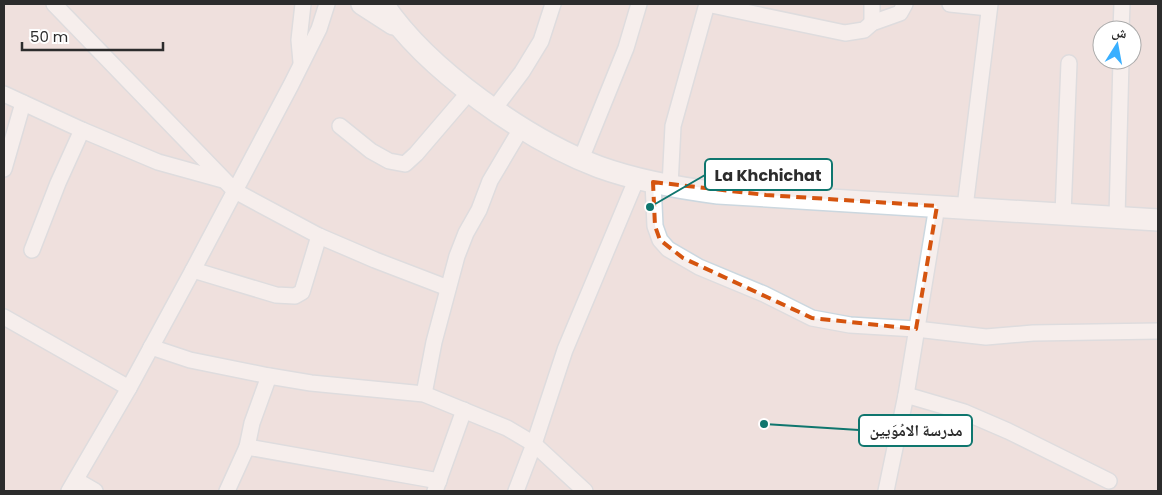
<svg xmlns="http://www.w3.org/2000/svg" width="1162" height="495" font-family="Poppins,'Noto Naskh Arabic',sans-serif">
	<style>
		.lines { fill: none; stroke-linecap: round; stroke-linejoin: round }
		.street-casing { stroke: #cbd7df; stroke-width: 18 }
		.secondary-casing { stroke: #cbd7df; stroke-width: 24 }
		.street { stroke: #fff; stroke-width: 15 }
		.secondary { stroke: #fff; stroke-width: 21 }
		.marked { fill: none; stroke: #d5540f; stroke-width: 4; stroke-dasharray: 10 6; stroke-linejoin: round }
		.leader { fill: none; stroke: #0f766e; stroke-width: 2 }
		.callout-dot { fill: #0f766e; stroke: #fff; stroke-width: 2 }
		.callout { fill: #fff; stroke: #0f766e; stroke-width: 2 }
		.callout-label { font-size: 16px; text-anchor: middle; font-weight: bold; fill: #2c2c2c }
	</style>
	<rect width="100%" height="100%" fill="#efe0dd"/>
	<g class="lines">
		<g class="street-casing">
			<g id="street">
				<polyline points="54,4 235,191 319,236 375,260 448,288"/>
				<polyline points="872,4 872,23"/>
				<polyline points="950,4 989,8"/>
				<polyline points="1121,30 1122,4"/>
				<polyline points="301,62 299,40 303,4"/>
				<polyline points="4,94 82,130 158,162 223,180"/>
				<polyline points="494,109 522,72 541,41 553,4"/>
				<polyline points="340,126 371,151 389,161 405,164 416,154 470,91"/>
				<polyline points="581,159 626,48 639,4"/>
				<polyline points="4,169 23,103"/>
				<polyline points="653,182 655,226 660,240 668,249 699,267 764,294 812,318 850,325 916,329 986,337 1033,333 1158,331"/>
				<polyline points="670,186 673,126 707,4 845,33 864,30 872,23 900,13 905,4"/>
				<polyline points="965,207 990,4"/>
				<polyline points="1063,214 1069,63"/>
				<polyline points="1117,217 1121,60"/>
				<polyline points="32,250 58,183 82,130"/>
				<polyline points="193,270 276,295 295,296 302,292 319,236"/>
				<polyline points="4,317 129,388"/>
				<polyline points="151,347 190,360 269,376 311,383 424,394 507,428 534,444 565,350 637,178"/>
				<polyline points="424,394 434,342 457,256 466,233 479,210 490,181 522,127"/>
				<polyline points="906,395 964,412 1008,431 1109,481"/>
				<polyline points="247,447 252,423 269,376"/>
				<polyline points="76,480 95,491"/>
				<polyline points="69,491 129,388 193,270 291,85 319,29 327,4"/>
				<polyline points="227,491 247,447 439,481"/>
				<polyline points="435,491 464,410"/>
				<polyline points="516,491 534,444 585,491"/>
				<polyline points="886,491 906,395 937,206"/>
			</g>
		</g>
		<g class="secondary-casing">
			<g id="secondary">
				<polyline points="362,4 393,24"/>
				<path d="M383 4C426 69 527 140 599 167 638 181 678 188 718 193L1158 220"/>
			</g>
		</g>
		<use href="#street" class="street"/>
		<use href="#secondary" class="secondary"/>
	</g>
	<path d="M0 0H1162V495H0ZM653 182 766 195 937 206 916 329 812 318 683 258 660 240 655 226Z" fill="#efe0dd" fill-opacity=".55" fill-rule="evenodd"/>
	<path class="marked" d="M653 182 766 195 937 206 916 329 812 318 683 258 660 240 655 226Z"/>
	<path class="leader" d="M650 207L705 175M764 424L859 430"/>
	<g class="callout-dot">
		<circle cx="650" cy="207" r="5"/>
		<circle cx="764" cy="424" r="5"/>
	</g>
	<g class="callout">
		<rect x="705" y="159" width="127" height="31" rx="5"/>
		<rect x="859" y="415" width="113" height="31" rx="5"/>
	</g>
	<g class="callout-label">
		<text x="768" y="181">La Khchichat</text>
		<text x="916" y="436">مدرسة الامُوَيين</text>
	</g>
	<rect width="1162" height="495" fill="none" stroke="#2c2c2c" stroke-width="10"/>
	<g transform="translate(1117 45) rotate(11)"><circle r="24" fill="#ffffff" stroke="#ababab"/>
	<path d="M0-4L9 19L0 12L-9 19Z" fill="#39afff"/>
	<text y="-8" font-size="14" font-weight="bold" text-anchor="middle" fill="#2c2c2c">ش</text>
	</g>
	<path d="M22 42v8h141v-8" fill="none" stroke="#2c2c2c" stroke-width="2.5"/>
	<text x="30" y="42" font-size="15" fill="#2c2c2c" stroke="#ffffff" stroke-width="4" paint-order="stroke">50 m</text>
</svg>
